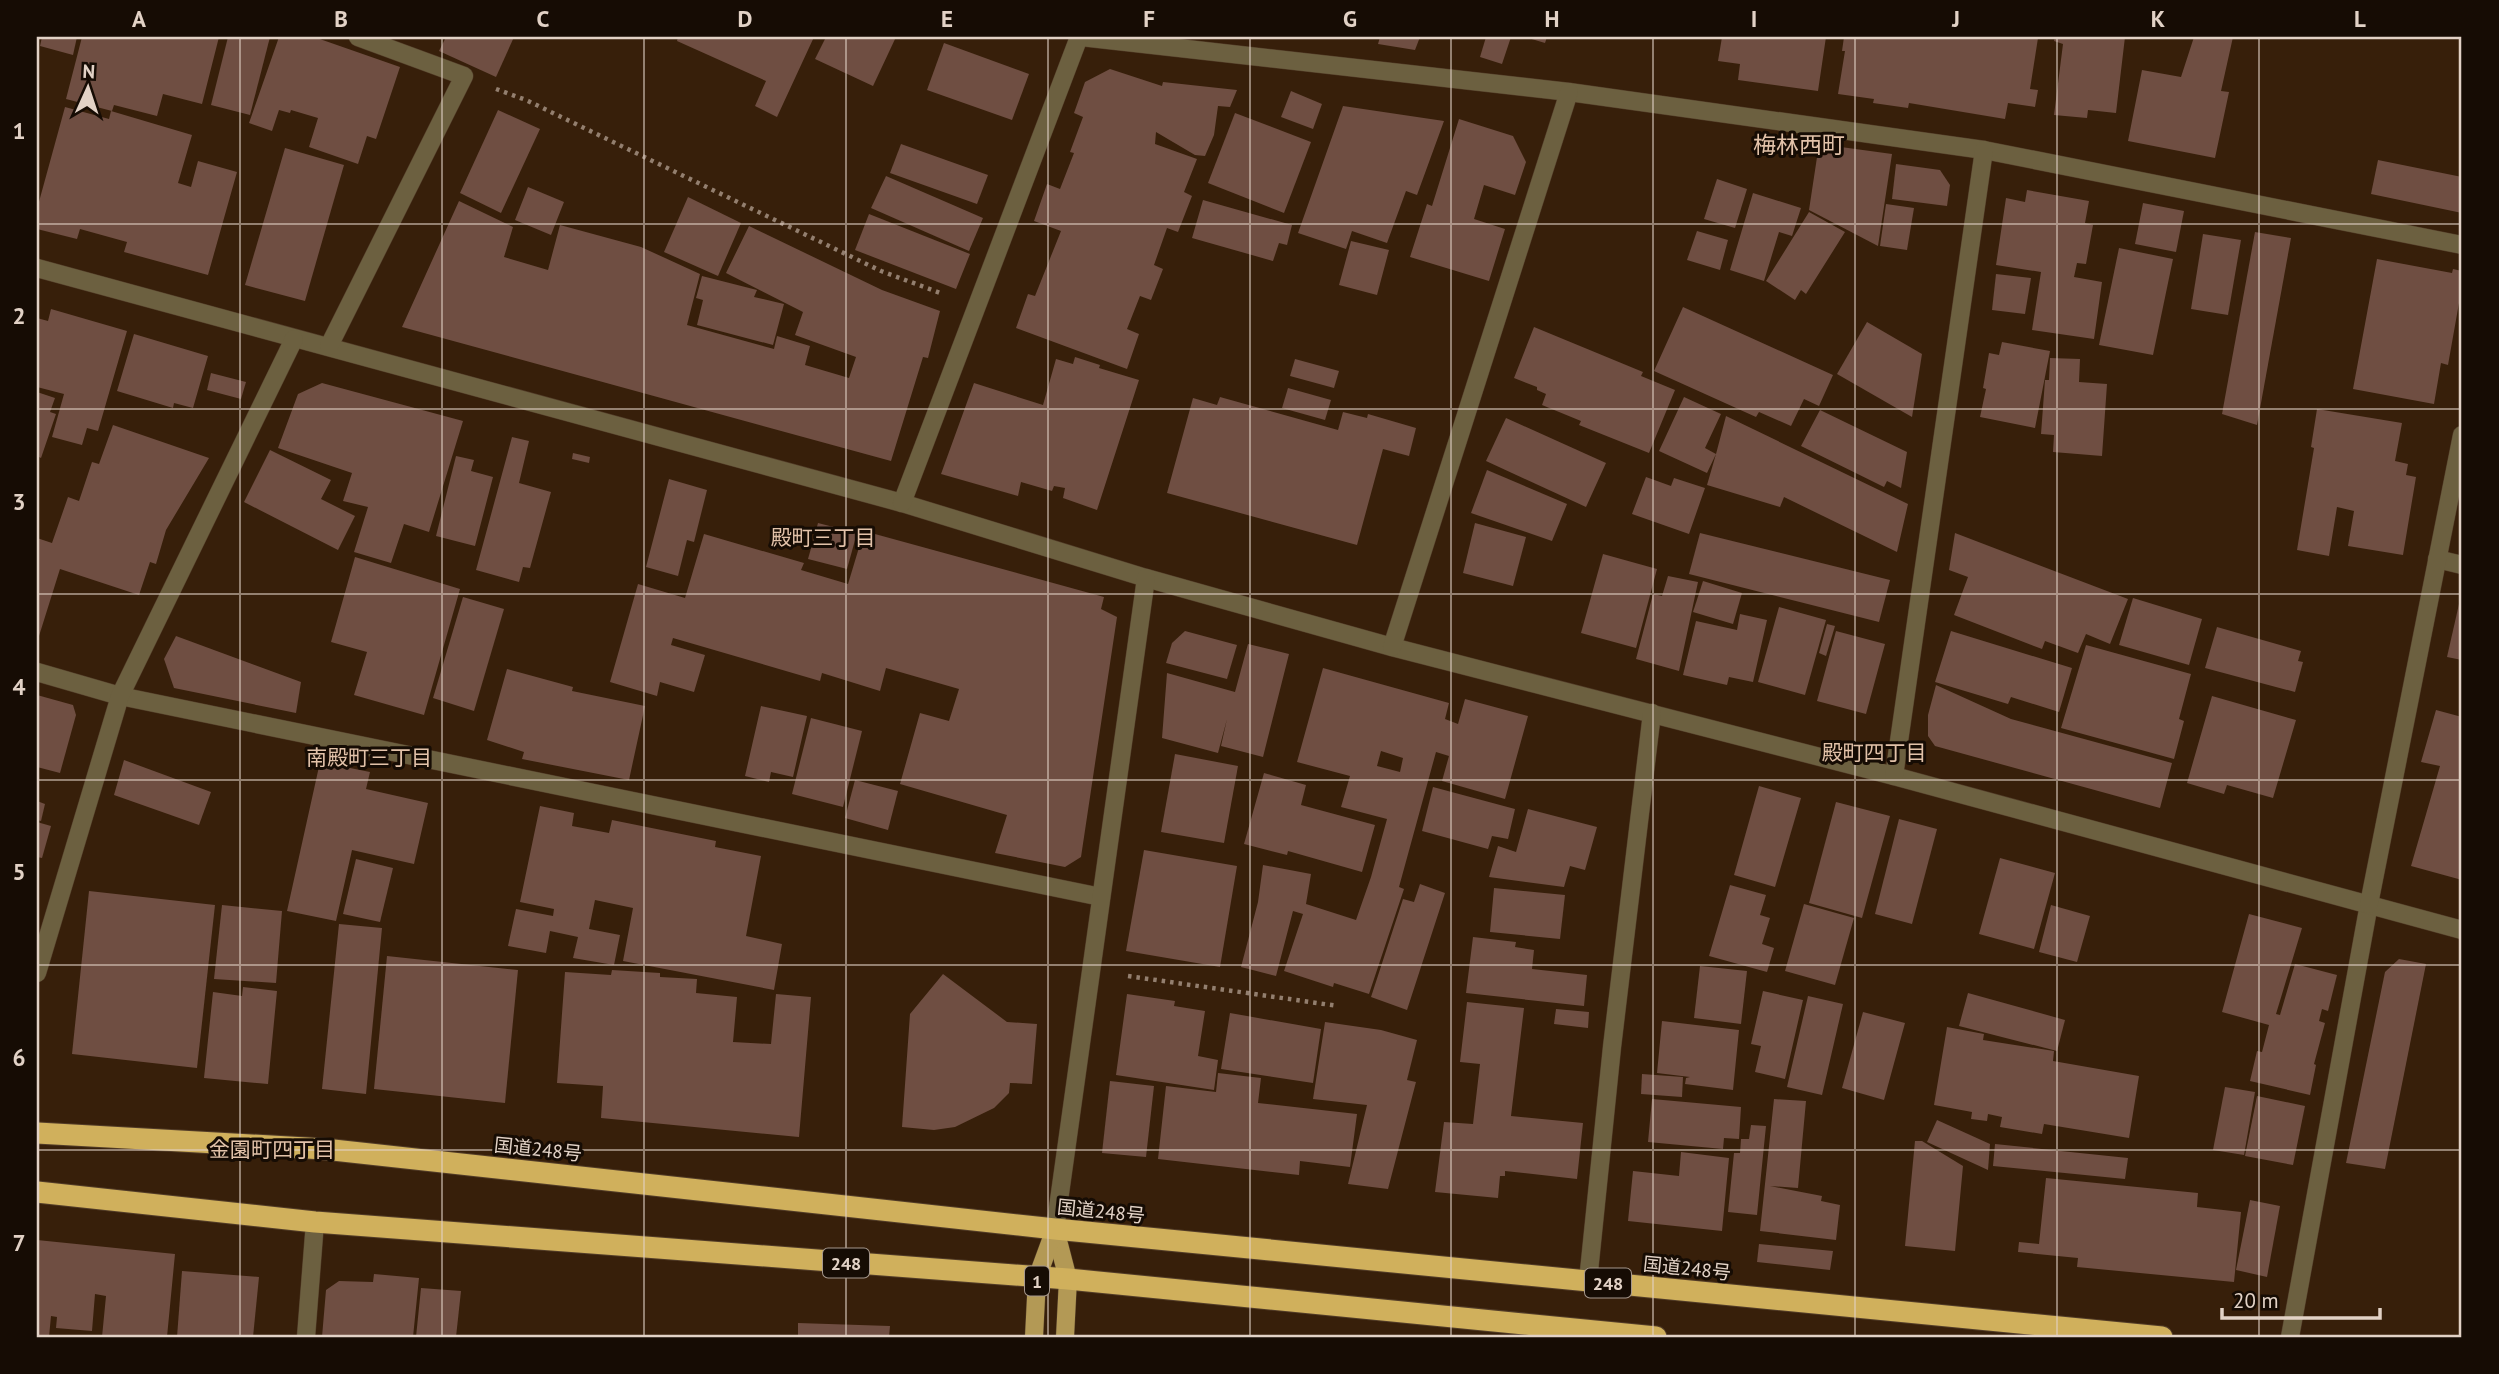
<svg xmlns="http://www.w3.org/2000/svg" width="2499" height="1374" font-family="'PT Sans','Noto Sans JP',sans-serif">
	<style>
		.building { fill: #6f4e42; fill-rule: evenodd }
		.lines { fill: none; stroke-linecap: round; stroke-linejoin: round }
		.lane-casing { stroke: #523c28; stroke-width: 19 }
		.street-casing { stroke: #523c28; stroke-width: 19 }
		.primary-casing { stroke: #523c28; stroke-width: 19 }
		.highway-casing { stroke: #523c28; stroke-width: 23 }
		.path { stroke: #937f6f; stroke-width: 4.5; stroke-dasharray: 3.5 5; stroke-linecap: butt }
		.lane { stroke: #6c6040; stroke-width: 18 }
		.street { stroke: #6c6040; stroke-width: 18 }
		.primary { stroke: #b39955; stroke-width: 18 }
		.highway { stroke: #d0b05c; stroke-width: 21 }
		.grid { fill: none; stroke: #e2d2c6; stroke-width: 2; stroke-opacity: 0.55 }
		.labels { text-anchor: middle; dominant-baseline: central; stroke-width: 6; stroke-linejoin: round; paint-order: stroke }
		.shield { fill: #160c04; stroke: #a5978c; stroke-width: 2 }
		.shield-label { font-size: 18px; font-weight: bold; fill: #e2d2c6 }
		.street-label { font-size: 19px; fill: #e2d2c6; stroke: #160c04 }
		.neighbourhood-label { font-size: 21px; fill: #e2c2a9; stroke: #160c04 }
		.quarter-label { font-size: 23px; fill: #e2c2a9; stroke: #160c04 }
		.neatline { fill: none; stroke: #e2d2c6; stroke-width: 2.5 }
		.grid-label { font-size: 23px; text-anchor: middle; font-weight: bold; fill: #e2d2c6 }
	</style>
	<rect width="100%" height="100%" fill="#371f0a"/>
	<g class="building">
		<polygon points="42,37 77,37 73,55 40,46"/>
		<polygon points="82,37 219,37 202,104 163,94 157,116 114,105 112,111 66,99"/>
		<polygon points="228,37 270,37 250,115 211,105"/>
		<polygon points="279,37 314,37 400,67 376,139 367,136 358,164 309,147 318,118 291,110 290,113 279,110 272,131 249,123"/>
		<polygon points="446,37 514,37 496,77 439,51"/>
		<polygon points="678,37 814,37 777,117 755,106 766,81 677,41"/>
		<polygon points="826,37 896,37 873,86 815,59"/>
		<polygon points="1380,37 1420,37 1415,50 1378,44"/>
		<polygon points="1486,37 1511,37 1502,64 1480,57"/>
		<polygon points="1525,37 1547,37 1545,43"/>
		<polygon points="1722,37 1826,37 1818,91 1738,80 1740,64 1718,61"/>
		<polygon points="1844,37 2038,38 2030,89 2038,90 2035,107 2008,103 2005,119 1909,103 1908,108 1873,103 1874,99 1838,94 1845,51 1842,51"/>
		<polygon points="2055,37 2125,37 2116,113 2088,110 2087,118 2054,115 2063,44 2054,41"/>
		<polygon points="2194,37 2233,37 2221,91 2229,92 2215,158 2128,141 2142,70 2181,77"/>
		<polygon points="944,43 1029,74 1012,120 927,90"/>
		<polygon points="1110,69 1162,86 1163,82 1237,90 1230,107 1218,106 1214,135 1205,156 1195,155 1156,132 1155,144 1197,159 1184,192 1192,196 1178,232 1167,228 1154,265 1163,269 1151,300 1140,296 1127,329 1139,334 1127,369 1016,328 1028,294 1035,296 1061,231 1034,221 1047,184 1060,189 1074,153 1070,152 1083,117 1074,113 1085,82"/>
		<polygon points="1291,91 1322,104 1313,129 1281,117"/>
		<polygon points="1343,106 1444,121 1417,195 1406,191 1387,243 1352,231 1346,249 1298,233"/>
		<polygon points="65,107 109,119 111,111 192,135 178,183 191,187 198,161 237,172 208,275 124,252 127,242 80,229 77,239 37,229 37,209"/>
		<polygon points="498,110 540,129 501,213 460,193"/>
		<polygon points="1235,113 1311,142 1284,213 1208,183"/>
		<polygon points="1459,119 1513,136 1526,162 1515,195 1484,185 1474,219 1505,229 1489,281 1410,257 1427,204 1432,206"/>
		<polygon points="901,144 988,175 977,204 890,173"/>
		<polygon points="1819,144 1892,154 1878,246 1809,210"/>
		<polygon points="285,148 344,165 305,301 245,285"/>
		<polygon points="2378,160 2462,177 2462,213 2371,194"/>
		<polygon points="1896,164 1940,170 1950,185 1947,206 1892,199"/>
		<polygon points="886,176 983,218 969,251 871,208"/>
		<polygon points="1717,179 1747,189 1735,228 1704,219"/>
		<polygon points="528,187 564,202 551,235 515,220"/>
		<polygon points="2027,190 2089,201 2085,223 2093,225 2086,264 2077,263 2074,277 2102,282 2094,339 2032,330 2041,272 1996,265 2006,198 2025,202"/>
		<polygon points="1753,193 1801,208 1792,236 1779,232 1764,281 1730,270"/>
		<polygon points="688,197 741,223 718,276 664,252"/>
		<polygon points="1203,200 1292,225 1287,245 1279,243 1273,261 1192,238"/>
		<polygon points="459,201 513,227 504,257 548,270 560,225 641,247 700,274 687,325 774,349 777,336 810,346 805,365 849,378 856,357 795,335 803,312 726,273 749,226 882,290 940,311 928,358 923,357 891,461 402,327"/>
		<polygon points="2143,203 2184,211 2176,252 2135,244"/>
		<polygon points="1886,204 1914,208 1907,250 1880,246"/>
		<polygon points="1809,212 1845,232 1806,294 1801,290 1795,300 1766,281"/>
		<polygon points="869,214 970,254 956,289 855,250"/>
		<polygon points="1697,231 1728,240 1720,270 1687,260"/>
		<polygon points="2255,232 2291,238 2257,425 2222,414"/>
		<polygon points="2203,234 2241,240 2228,315 2191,309"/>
		<polygon points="1351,241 1389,250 1377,295 1339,285"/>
		<polygon points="2119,248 2173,259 2153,355 2099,345"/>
		<polygon points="2377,259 2452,273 2453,269 2462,271 2462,286 2448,365 2441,363 2434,404 2353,389"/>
		<polygon points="1996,274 2031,278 2025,314 1992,310"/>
		<polygon points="702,276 757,290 754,297 784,304 773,345 697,325 703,300 696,298"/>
		<polygon points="1683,307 1833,375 1819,406 1804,399 1791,426 1759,412 1756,417 1654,371"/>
		<polygon points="51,309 127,331 98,431 87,428 82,445 52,437 64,394 37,387 37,318 48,321"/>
		<polygon points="1867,322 1922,354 1912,417 1837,374"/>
		<polygon points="1534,327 1643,372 1641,376 1675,390 1649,453 1579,425 1581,421 1542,405 1546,394 1537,390 1537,387 1514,378"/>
		<polygon points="134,334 208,356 193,408 174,403 173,408 117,391"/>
		<polygon points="2002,342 2050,351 2035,428 1980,417 1986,389 1983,388 1989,353 1999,355"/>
		<polygon points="1075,357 1100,365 1099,368 1139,380 1097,510 1063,498 1065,488 1054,486 1052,491 1021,482 1018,496 941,474 974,383 1043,405 1056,359 1073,364"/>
		<polygon points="2050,358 2080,359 2079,382 2107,384 2102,456 2053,452 2054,435 2041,434 2045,380 2049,380"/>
		<polygon points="1295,359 1339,371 1334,388 1290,376"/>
		<polygon points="211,373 246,382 241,399 207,390"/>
		<polygon points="322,383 463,421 429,532 404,524 391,563 354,552 368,507 343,501 352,473 278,448 298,394"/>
		<polygon points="1288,388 1331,400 1325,420 1282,408"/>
		<polygon points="37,392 55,398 50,412 56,414 41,458 37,456"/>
		<polygon points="1220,397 1338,430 1343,412 1367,418 1368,414 1416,428 1409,456 1383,449 1357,545 1167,493 1193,398 1217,405"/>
		<polygon points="1684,397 1721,414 1705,448 1716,454 1726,416 1908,504 1897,552 1784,497 1780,507 1707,485 1716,454 1707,473 1659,451"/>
		<polygon points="2317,409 2402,423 2395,461 2408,464 2406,475 2416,477 2403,555 2348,546 2354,511 2337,507 2329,556 2297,550 2314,448 2311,447"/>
		<polygon points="1820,410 1907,452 1901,488 1887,481 1884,487 1801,446"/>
		<polygon points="1506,418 1606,463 1586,507 1486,461"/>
		<polygon points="113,425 209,458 166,530 156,564 150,562 139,595 60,569 39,636 37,635 37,538 52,543 68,497 79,501 92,462 99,464"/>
		<polygon points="512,437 529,441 519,483 551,492 530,568 523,567 519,582 476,570"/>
		<polygon points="270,450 331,480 321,499 355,516 338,550 244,502"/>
		<polygon points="573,453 590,457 589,463 572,459"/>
		<polygon points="456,456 474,460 471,471 493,477 475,546 436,536"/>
		<polygon points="1487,470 1567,504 1552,541 1471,513"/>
		<polygon points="1646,477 1671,486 1674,478 1705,488 1689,534 1632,514"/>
		<polygon points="669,479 707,490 694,542 687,540 678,576 646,567"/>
		<polygon points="818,523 857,533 847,569 808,559"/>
		<polygon points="1475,523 1526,537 1513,586 1463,573"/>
		<polygon points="864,531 1104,597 1101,609 1117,617 1081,857 1065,867 995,853 1007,815 900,784 920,713 949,721 959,689 886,668 880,691 822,673 820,681 673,638 671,645 705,655 694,692 660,682 657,696 610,682 638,584 685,598 704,534 804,563 801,570 848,584"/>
		<polygon points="1700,533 1890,580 1879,622 1689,574"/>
		<polygon points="1955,533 2128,599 2110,644 2086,634 2078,653 2045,641 2042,649 1954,615 1968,577 1949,570"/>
		<polygon points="1603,554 1657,569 1636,648 1581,633"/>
		<polygon points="355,557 460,589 424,715 354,695 367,652 331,642"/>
		<polygon points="1668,576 1698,582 1679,671 1636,659 1653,594 1662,596"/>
		<polygon points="1703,581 1742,593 1733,624 1693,612"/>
		<polygon points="463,597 504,609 474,711 433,698"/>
		<polygon points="2133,598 2202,619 2189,665 2119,645"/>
		<polygon points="2459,604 2462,605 2462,660 2447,657"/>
		<polygon points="1779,607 1826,620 1805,695 1758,682"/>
		<polygon points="1740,614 1767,620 1753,682 1729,677 1727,685 1683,675 1696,621 1737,630"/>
		<polygon points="1827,624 1835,626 1826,656 1819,653"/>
		<polygon points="2217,627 2301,651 2298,661 2303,662 2295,692 2205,668"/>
		<polygon points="1185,631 1237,645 1227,679 1166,663 1172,643"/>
		<polygon points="1836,631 1885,644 1866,714 1817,701"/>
		<polygon points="1951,631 2072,668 2059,712 2011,697 2008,704 1935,682"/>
		<polygon points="176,636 301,682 296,713 174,688 164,659"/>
		<polygon points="1248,644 1289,654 1263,757 1221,746 1227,719 1218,753 1162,738 1167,673 1235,692"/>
		<polygon points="2086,645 2191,674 2179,719 2184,721 2174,759 2061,728"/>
		<path d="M1323 668 1449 703 1445 719 1458 724 1465 699 1528 716 1505 799 1442 781 1449 756 1436 752 1399 887 1404 889 1369 994 1334 983 1333 987 1284 971 1303 914 1293 911 1276 976 1241 967 1258 902 1263 865 1311 874 1306 904 1356 920 1371 877 1387 819 1341 807 1350 776 1297 762ZM1381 751 1403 758 1400 772 1377 766Z"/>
		<polygon points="507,669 573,687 572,691 645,706 629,780 522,759 524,752 487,740"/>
		<polygon points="1936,685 2011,719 2172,763 2160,808 1935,746 1928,736 1928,715"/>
		<polygon points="37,695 73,705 76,715 60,773 37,767"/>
		<polygon points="2212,696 2296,720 2273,798 2227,785 2224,794 2187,783"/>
		<polygon points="761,706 807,716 793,777 771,772 769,782 745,776"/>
		<polygon points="2436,710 2462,717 2462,880 2411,866 2440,766 2421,762"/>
		<polygon points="811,718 862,731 843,807 792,794"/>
		<polygon points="1175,754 1238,766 1224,843 1161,832"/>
		<polygon points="124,760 211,792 199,825 114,795"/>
		<polygon points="320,762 370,772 366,789 428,803 414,864 352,850 336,921 287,911"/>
		<polygon points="1264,773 1306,785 1301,805 1375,825 1362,872 1288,851 1287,855 1244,844"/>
		<polygon points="855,780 898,791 888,830 845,818"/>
		<polygon points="1759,786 1801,798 1775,887 1734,875"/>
		<polygon points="1433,787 1515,809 1508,839 1492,836 1488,849 1422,831"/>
		<polygon points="37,801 45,804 41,821 37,820"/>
		<polygon points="1836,802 1890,816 1862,918 1809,903"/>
		<polygon points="540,806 574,813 572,826 609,833 612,820 716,841 715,847 761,856 746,936 782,944 774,990 623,961 633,908 595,900 589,929 620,935 614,965 573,958 578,937 550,931 546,953 508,946 516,909 553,916 554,909 520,902"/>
		<polygon points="1528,809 1597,827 1585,870 1570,866 1564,887 1489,877 1498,846 1516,852"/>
		<polygon points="1899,819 1937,829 1912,924 1875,914"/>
		<polygon points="37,822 51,826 42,858 37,857"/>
		<polygon points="1144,850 1237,866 1220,967 1126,951"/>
		<polygon points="2000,858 2055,873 2034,949 1979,934"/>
		<polygon points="356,859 393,868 380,922 343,914"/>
		<polygon points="1420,884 1445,893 1407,1010 1371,997 1403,899 1414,902"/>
		<polygon points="1730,885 1766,895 1760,915 1770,918 1762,944 1774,948 1767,972 1709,956"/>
		<polygon points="1494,888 1565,895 1560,939 1490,932"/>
		<polygon points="89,891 215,905 197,1068 72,1054"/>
		<polygon points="1804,904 1854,918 1835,985 1785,971"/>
		<polygon points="222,905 282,911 276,983 214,979"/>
		<polygon points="2051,905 2090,916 2077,962 2039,952"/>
		<polygon points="2249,914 2302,928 2276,1014 2280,1015 2295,964 2337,975 2328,1011 2322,1009 2319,1021 2325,1023 2314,1064 2316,1065 2310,1095 2250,1081 2257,1051 2262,1052 2269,1025 2222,1012"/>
		<polygon points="339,924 382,928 366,1094 322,1089"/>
		<polygon points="1473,937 1516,942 1515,947 1534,950 1532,969 1587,975 1584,1006 1466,993"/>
		<polygon points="387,956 518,970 505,1103 374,1089"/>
		<polygon points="2399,959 2426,964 2385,1169 2346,1163 2385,972"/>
		<polygon points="1700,966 1747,971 1741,1024 1694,1018"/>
		<polygon points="612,970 660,973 660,977 697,979 696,993 737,997 733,1042 771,1044 776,994 811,997 799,1137 601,1118 603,1086 557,1083 565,972 611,975"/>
		<polygon points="943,974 1007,1022 1037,1024 1032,1084 1010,1083 1009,1093 994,1108 955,1127 934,1130 902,1127 910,1014"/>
		<polygon points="243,987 277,991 268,1084 204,1078 213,992 242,996"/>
		<polygon points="1763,991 1803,1000 1785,1079 1755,1072 1761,1046 1751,1044"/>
		<polygon points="1968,993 2065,1020 2057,1051 1959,1026"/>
		<polygon points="1127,994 1175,1001 1174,1006 1205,1011 1198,1056 1218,1060 1214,1090 1116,1075"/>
		<polygon points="1808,996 1843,1004 1822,1095 1787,1087"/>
		<polygon points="1467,1002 1524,1008 1511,1116 1583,1123 1577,1179 1505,1171 1505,1176 1500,1176 1498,1198 1435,1192 1444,1122 1473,1124 1480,1064 1460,1062"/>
		<polygon points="1556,1009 1589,1012 1588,1028 1554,1024"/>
		<polygon points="1863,1012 1905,1023 1884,1100 1842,1088"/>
		<polygon points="1230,1013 1321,1029 1313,1083 1221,1069"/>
		<polygon points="1662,1021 1739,1030 1733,1090 1685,1084 1686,1078 1690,1077 1657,1073"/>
		<polygon points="1325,1022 1381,1030 1417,1040 1407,1080 1416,1082 1388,1189 1348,1184 1367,1105 1313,1099"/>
		<polygon points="1947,1027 1984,1034 1983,1040 2054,1051 2053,1061 2139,1076 2129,1138 2044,1124 2042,1134 2000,1127 2002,1117 1988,1114 1987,1121 1971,1119 1972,1112 1934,1105"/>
		<polygon points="1218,1073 1261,1078 1258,1103 1357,1114 1350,1167 1300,1161 1299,1175 1158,1159 1166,1086 1216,1092"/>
		<polygon points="1642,1074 1683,1077 1682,1097 1641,1094"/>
		<polygon points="1110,1081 1154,1086 1146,1157 1102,1153"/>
		<polygon points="2225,1087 2255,1092 2244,1155 2213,1150"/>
		<polygon points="2257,1096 2305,1106 2293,1165 2245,1156"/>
		<polygon points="1652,1099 1741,1107 1739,1139 1724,1138 1723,1149 1648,1142"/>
		<polygon points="1774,1099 1806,1101 1798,1188 1770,1186 1822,1196 1821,1201 1840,1205 1836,1240 1760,1231"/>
		<polygon points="1937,1120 1990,1144 1988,1170 1927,1142"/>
		<polygon points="1751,1125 1766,1126 1757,1215 1728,1212 1734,1153 1740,1153 1741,1139 1749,1139"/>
		<polygon points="1915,1141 1922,1141 1963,1166 1955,1251 1905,1246"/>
		<polygon points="1995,1144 2128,1158 2125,1179 1993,1166"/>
		<polygon points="1681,1152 1729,1158 1722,1231 1628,1221 1633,1171 1679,1176"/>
		<polygon points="2046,1178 2198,1193 2197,1207 2241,1212 2234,1282 2077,1267 2078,1258 2018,1252 2019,1242 2039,1244"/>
		<polygon points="2250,1200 2280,1206 2267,1277 2236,1270"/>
		<polygon points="37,1240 175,1254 167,1337 102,1337 106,1296 95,1294 92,1331 56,1328 57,1317 51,1316 49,1337 37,1337"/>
		<polygon points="1759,1244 1833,1251 1830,1270 1757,1262"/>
		<polygon points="182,1271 259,1277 253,1337 177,1337"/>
		<polygon points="374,1274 419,1278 413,1337 322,1337 326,1290 339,1281 373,1282"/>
		<polygon points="421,1288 461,1291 456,1337 416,1337"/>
		<polygon points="798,1323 890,1326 889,1337 798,1337"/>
	</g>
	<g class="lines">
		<g class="lane-casing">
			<polyline id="lane" points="2290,1337 2369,904"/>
		</g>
		<g class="street-casing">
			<g id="street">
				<polyline points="1081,37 1569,92 1984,150 2462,245"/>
				<polyline points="37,268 902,503 1146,578 1392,647 1894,776 2462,930"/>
				<polyline points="329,346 464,76 358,37"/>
				<polyline points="902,503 1079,37"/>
				<polyline points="2437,559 2462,565"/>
				<polyline points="1392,647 1569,92"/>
				<polyline points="37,672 120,696 1101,897"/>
				<polyline points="1894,776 1984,150"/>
				<polyline points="2369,904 2462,435"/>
				<polyline points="37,973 120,696 294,339"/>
				<polyline points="1055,1229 1146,578"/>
				<polyline points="1588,1281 1612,1047 1652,713"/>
				<polyline points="306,1337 315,1222"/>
			</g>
		</g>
		<g class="primary-casing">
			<g id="primary">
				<polyline points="1055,1229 1068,1279 1065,1337"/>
				<polyline points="1034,1337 1037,1278 1055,1229"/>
			</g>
		</g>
		<g class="highway-casing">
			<g id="highway">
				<polyline points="37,1133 324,1149 1055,1229 2162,1337"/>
				<polyline points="37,1192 315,1222 1068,1279 1656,1337"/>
			</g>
		</g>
		<g class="path">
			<polyline points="496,89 526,100 881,271 943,294"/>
			<polyline points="1128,976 1338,1006"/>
		</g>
		<use href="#lane" class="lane"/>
		<use href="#street" class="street"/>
		<use href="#primary" class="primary"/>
		<use href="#highway" class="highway"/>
	</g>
	<path class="grid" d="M240 37V1337M442 37V1337M644 37V1337M846 37V1337M1048 37V1337M1250 37V1337M1451 37V1337M1653 37V1337M1855 37V1337M2057 37V1337M2259 37V1337M37 224H2462M37 409H2462M37 594H2462M37 780H2462M37 965H2462M37 1150H2462"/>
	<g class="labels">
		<g class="shield">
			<rect x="823" y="1248.5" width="46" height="29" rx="5"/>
			<rect x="1025" y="1266.5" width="24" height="29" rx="5"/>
			<rect x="1585" y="1268.5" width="46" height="29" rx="5"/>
		</g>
		<g class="shield-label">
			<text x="846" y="1263">248</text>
			<text x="1037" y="1281">1</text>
			<text x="1608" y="1283">248</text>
		</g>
		<g class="street-label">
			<text transform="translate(538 1149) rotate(6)">国道248号</text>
			<text transform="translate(1101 1211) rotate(6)">国道248号</text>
			<text transform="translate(1687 1268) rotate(6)">国道248号</text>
		</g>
		<g class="neighbourhood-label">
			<text x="823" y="537">殿町三丁目</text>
			<text x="1874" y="752">殿町四丁目</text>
			<text x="369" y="757">南殿町三丁目</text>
			<text x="272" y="1149">金園町四丁目</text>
		</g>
		<g class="quarter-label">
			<text x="1799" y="144">梅林西町</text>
		</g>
	</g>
	<rect width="2499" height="1374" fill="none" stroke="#160c04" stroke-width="77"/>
	<g transform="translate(88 88) rotate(3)" stroke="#160c04" stroke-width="5" paint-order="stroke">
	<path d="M0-5L12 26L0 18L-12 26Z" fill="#e2d2c6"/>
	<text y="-10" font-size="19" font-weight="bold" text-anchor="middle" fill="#e2d2c6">N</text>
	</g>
	<path d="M2222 1308v10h158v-10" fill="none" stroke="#e2d2c6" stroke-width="3.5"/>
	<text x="2233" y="1308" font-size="21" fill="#e2d2c6" stroke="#160c04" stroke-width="5" paint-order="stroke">20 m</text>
	<rect x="38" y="38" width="2422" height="1298" class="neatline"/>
	<g class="grid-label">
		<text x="139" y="27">A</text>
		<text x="341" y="27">B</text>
		<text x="543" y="27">C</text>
		<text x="745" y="27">D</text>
		<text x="947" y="27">E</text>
		<text x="1149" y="27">F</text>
		<text x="1350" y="27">G</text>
		<text x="1552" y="27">H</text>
		<text x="1754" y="27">I</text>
		<text x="1956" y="27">J</text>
		<text x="2158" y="27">K</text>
		<text x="2360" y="27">L</text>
		<text x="19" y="139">1</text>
		<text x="19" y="324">2</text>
		<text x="19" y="510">3</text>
		<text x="19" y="695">4</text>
		<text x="19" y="880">5</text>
		<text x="19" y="1066">6</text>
		<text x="19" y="1251">7</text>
	</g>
</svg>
